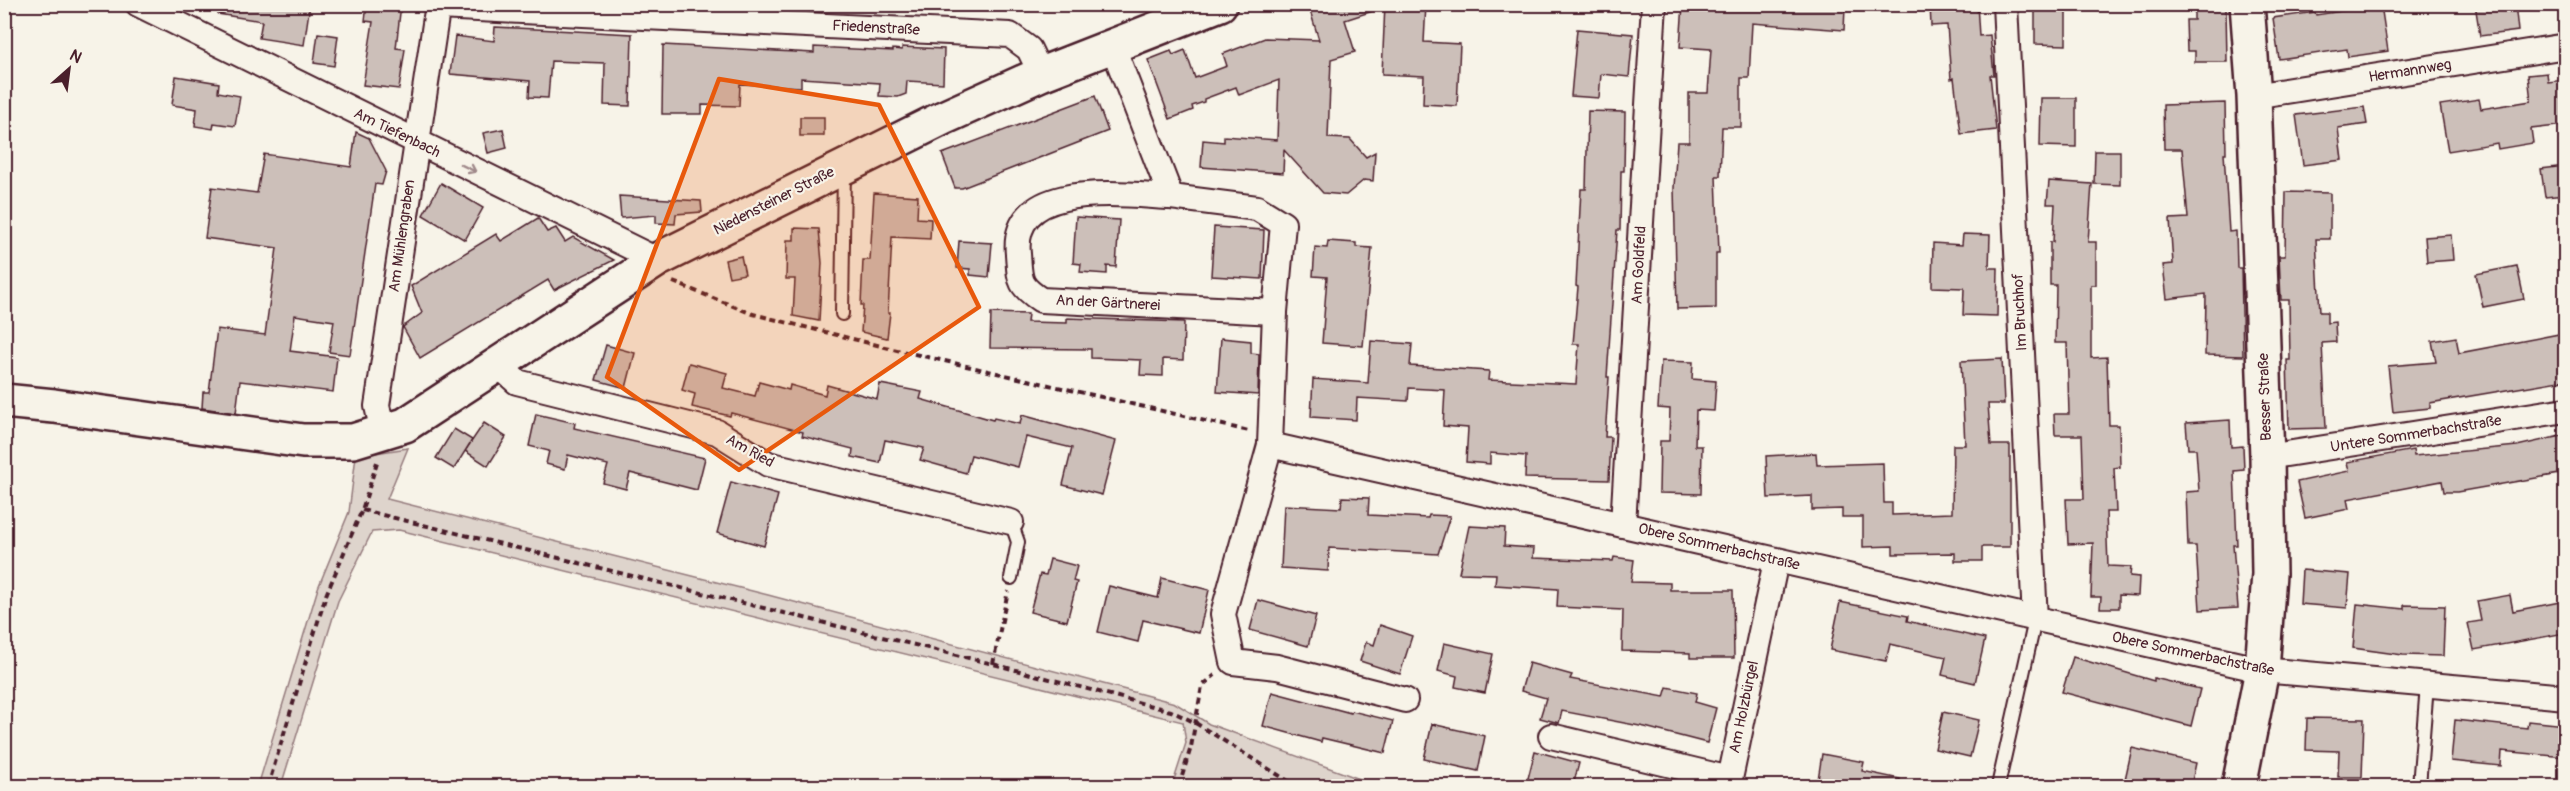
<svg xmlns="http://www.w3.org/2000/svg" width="2570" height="791" font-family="Pangolin,sans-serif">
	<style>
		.green { fill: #ded4cc; stroke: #947a7c; stroke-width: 1.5 }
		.building { fill: #ccbfb9; stroke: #4a1f2b; stroke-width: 1.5 }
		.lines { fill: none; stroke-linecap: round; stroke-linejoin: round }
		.lane-casing { stroke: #4a1f2b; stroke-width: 16 }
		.street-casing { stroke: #4a1f2b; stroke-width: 28 }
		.secondary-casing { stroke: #4a1f2b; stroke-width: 38 }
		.path { stroke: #4a1f2b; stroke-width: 4; stroke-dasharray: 6 4.5; stroke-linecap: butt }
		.lane { stroke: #f7f3e8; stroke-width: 12 }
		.street { stroke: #f7f3e8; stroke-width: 24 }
		.secondary { stroke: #f7f3e8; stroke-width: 33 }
		.oneway { stroke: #a0898a }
		.marked { fill: #e8590c; fill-opacity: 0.2; stroke: #e8590c; stroke-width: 4.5; stroke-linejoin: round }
		.labels { text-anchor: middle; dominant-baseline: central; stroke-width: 4.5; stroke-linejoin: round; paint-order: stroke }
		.street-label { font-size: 15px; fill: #4a1f2b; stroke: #f7f3e8 }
	</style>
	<rect width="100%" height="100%" fill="#f7f3e8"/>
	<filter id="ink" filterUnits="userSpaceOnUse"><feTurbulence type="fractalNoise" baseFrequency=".0167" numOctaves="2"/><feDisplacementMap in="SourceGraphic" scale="12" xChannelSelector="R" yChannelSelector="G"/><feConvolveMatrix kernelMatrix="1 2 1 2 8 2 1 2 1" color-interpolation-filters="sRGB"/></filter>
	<g filter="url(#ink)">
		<polygon class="green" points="408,448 387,499 768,595 1175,703 1209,724 1379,786 1172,786 1186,743 1183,722 399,530 372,532 338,601 281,786 258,786 318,588 349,512 356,456"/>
		<g class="building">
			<polygon points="219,4 310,4 304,45 259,38 262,21 218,14"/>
			<polygon points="367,4 401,4 396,48 405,49 399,89 363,85 373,22 365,21"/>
			<polygon points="1308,4 1381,4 1382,8 1345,20 1355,52 1331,59 1328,138 1350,139 1366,157 1375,152 1373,181 1364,180 1346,195 1323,193 1284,150 1283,173 1201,167 1203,140 1224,142 1224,136 1277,140 1279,80 1239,95 1236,87 1204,99 1204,102 1192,106 1193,110 1170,119 1148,60 1171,51 1173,55 1185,50 1195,78 1227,66 1223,54 1265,38 1319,40"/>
			<polygon points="1385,4 1426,4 1424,42 1460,44 1457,106 1423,104 1424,76 1382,74"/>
			<polygon points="1683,4 1835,4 1845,7 1844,30 1752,23 1749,78 1741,78 1741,127 1722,127 1720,176 1716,176 1719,253 1716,253 1716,308 1677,309 1674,188 1677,142 1689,142 1689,93 1708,93 1711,49 1680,47"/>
			<polygon points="1930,4 1977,4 1979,36 1990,35 1994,75 1990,75 1996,130 1961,134 1954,78 1951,79 1947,25 1931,26"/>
			<polygon points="2035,4 2066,4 2066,45 2035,44"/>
			<polygon points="2475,4 2515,4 2518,31 2480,36"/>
			<polygon points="2381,5 2388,51 2348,57 2347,49 2279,59 2273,18 2315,12 2316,15"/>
			<polygon points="2194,8 2226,8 2227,62 2195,62 2195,51 2187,51 2186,20 2194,20"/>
			<polygon points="495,27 632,34 630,106 604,105 605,63 551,61 548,98 529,97 530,81 450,74 455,36 494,41"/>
			<polygon points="1577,29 1633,34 1629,77 1601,74 1599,98 1571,96"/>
			<polygon points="318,33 338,36 334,66 314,63"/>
			<polygon points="663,45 814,53 814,47 893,51 893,49 902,50 902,47 944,49 943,83 907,81 906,94 898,97 879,96 880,83 801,78 801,87 740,84 739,106 702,105 702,114 662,114"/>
			<polygon points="2547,73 2548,82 2565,80 2565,125 2531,129 2533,143 2498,149 2497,143 2448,151 2440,105 2479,99 2481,109 2531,101 2528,75"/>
			<polygon points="176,76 219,83 218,92 240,96 235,126 214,123 213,129 195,126 197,109 172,105"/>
			<polygon points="1095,96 1108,131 962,188 955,188 942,154"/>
			<polygon points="2041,98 2076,98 2076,147 2040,146"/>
			<polygon points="2225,103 2226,153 2224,153 2229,232 2236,231 2237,268 2241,268 2243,356 2205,355 2206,294 2167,299 2163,265 2173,264 2170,219 2188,218 2182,149 2164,149 2163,105"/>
			<polygon points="2364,107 2367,124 2338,128 2342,160 2303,165 2296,115"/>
			<polygon points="1588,111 1625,112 1624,171 1621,171 1620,230 1617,230 1607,377 1609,377 1605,437 1611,437 1609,480 1525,478 1526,456 1490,453 1490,464 1466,462 1468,428 1443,426 1445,390 1409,388 1408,401 1357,398 1356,420 1311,417 1313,379 1368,383 1371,341 1412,344 1410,366 1489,371 1488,380 1576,384 1579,344 1573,344 1578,287 1576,286 1581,189 1586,189"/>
			<rect x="800" y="117" width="24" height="19"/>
			<polygon points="503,129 507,148 488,153 483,133"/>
			<polygon points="356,132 369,138 386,171 382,185 375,184 350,355 329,352 334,321 295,315 290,351 337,357 333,392 240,381 236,413 202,408 203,392 209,392 217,329 265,335 277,248 205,238 212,187 257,193 264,154 351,167"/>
			<polygon points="2095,151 2120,151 2120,185 2094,184"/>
			<polygon points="2565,166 2565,195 2545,197 2541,169"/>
			<polygon points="2049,181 2092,184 2088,242 2096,242 2096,285 2091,285 2091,358 2107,357 2109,425 2119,425 2120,467 2114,468 2116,512 2106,512 2108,566 2131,567 2130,576 2139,577 2138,596 2119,595 2119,608 2100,608 2101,597 2091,597 2093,543 2068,544 2066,499 2084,499 2082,435 2055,435 2054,414 2069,414 2067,343 2055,343 2056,285 2050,285 2050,242 2053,242 2055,204 2047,204"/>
			<polygon points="441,183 483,208 465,240 423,215"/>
			<polygon points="2286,192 2330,193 2330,239 2316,239 2320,312 2327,312 2327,323 2335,322 2336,342 2322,343 2326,428 2289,429 2287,360 2290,360 2289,300 2281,300 2279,256 2285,256"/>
			<polygon points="874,193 918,196 917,218 931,219 930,239 892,237 888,313 890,313 887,338 861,332 863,305 861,305 863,260 870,260"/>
			<polygon points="619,196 701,201 702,212 676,214 675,224 656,223 656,215 621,218"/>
			<polygon points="1076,217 1119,220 1116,267 1107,266 1107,274 1080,272 1081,264 1073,263"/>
			<polygon points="538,218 547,232 556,228 565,242 573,237 614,260 554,290 548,280 420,358 403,327 422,313 411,286 496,234 501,241"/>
			<polygon points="1214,227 1264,230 1262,279 1211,276"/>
			<polygon points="794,228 819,229 822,263 819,321 793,316 795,279 786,279 787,240 794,240"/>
			<polygon points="1963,234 1990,235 1989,268 1998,268 1997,316 1963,315 1964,288 1932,287 1933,243 1962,245"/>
			<polygon points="2451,235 2453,260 2427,262 2425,237"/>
			<polygon points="959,241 992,243 989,277 970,275 970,269 957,268"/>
			<polygon points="1328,241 1356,243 1356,247 1372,248 1363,346 1322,343 1327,277 1313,276 1315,247 1327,248"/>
			<polygon points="741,256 745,274 729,277 725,260"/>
			<polygon points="2517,266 2524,299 2483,307 2476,274"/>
			<polygon points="991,313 1028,314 1027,322 1067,323 1067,318 1184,322 1183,360 1163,359 1163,376 1140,375 1141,360 1091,358 1091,349 990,348"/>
			<polygon points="2559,334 2565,380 2430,403 2430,408 2393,412 2388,366 2436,362 2432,341 2456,337 2459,353"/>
			<polygon points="1221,338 1251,341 1251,353 1259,354 1258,395 1217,392"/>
			<polygon points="606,345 635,353 626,388 596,380"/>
			<polygon points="2002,359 2004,404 1988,404 1991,445 2010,445 2010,547 1982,547 1982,561 1955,561 1955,553 1893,554 1893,546 1863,547 1863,517 1842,517 1842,509 1812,510 1812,496 1768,498 1766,456 1816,453 1817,465 1883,463 1884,503 1892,503 1892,515 1952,513 1953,445 1965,445 1961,361"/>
			<polygon points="1661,361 1693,362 1692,379 1716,381 1714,411 1696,410 1695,446 1702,446 1701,494 1659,493 1660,441 1669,441 1670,409 1658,408"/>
			<polygon points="689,363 727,373 723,388 755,396 759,382 789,390 790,385 825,395 827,385 877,399 880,384 922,392 920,399 993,420 994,418 1020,424 1022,415 1116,441 1102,495 1063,485 1072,448 1026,437 1018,467 971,455 966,473 920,460 924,448 885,440 880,463 852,457 853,449 802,436 803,432 731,413 730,416 692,407 695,394 682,390"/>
			<polygon points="536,414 575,423 574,428 705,458 697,490 630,473 626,489 603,483 608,465 568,455 565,469 546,464 549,451 529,446"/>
			<polygon points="2230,420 2231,447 2243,446 2244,470 2234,471 2237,545 2233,545 2238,608 2200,610 2196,546 2188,546 2186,492 2199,491 2196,449 2188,449 2186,423"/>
			<polygon points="484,423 506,437 488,466 465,451"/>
			<polygon points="454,429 472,440 454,469 436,458"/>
			<polygon points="2565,435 2565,473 2457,492 2444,492 2442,481 2347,499 2349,509 2305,518 2297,482 2349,471 2347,462 2413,450 2414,456 2517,446"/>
			<polygon points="731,482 778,495 764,546 717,533"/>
			<polygon points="1342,497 1369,498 1368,515 1428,518 1429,515 1450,516 1438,554 1329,548 1328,571 1281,568 1284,505 1341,508"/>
			<polygon points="1469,526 1505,528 1504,546 1534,548 1533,558 1613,561 1614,557 1634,560 1631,582 1670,583 1670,590 1733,590 1734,658 1690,658 1690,653 1622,651 1623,610 1557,607 1558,589 1495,585 1496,574 1459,573"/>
			<polygon points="1050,559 1077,566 1073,581 1077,582 1067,621 1030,612 1040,574 1046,575"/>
			<polygon points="2302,570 2350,574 2347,608 2300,604"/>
			<polygon points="1162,578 1209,590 1199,633 1143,620 1138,642 1098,632 1109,586 1158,598"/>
			<polygon points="2510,595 2513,611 2565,601 2565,633 2474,650 2468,623 2481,621 2477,601"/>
			<polygon points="1258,600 1316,616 1308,646 1250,630"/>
			<polygon points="1840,602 1908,616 1907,621 1985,639 1975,683 1942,675 1946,657 1890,644 1886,661 1830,650"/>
			<polygon points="2357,604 2404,609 2404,605 2445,606 2443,656 2403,655 2353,648"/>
			<polygon points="1380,625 1412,636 1400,674 1360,661 1366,642 1374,645"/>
			<polygon points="1444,643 1493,654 1485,693 1455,687 1457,676 1438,671"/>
			<polygon points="2073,657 2154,681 2154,678 2200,689 2191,726 2062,692"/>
			<polygon points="1529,663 1572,675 1570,679 1664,697 1667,687 1697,693 1695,702 1716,708 1707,743 1645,727 1562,711 1559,723 1540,718 1546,698 1521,691"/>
			<polygon points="1272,692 1351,713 1352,711 1393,721 1385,753 1322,738 1321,742 1263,726"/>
			<polygon points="1943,712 1979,720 1970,757 1935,749"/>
			<polygon points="2307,718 2364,719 2362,777 2338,777 2339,751 2306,750"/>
			<polygon points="2455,720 2527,728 2528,721 2565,725 2565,757 2502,751 2501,766 2451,761"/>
			<polygon points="1432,724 1485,736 1478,771 1424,759"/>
			<polygon points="2132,748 2196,763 2191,786 2136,786 2124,784"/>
			<polygon points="1535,751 1579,763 1573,786 1526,786"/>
			<polygon points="1822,754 1864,762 1862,771 1900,779 1899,786 1817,786"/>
		</g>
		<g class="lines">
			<g class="lane-casing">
				<g id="lane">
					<polyline points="842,314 844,169"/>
					<polyline points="1011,522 1018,542 1011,578"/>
					<polyline points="1998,786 2035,620"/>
					<polyline points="2419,786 2427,685"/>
				</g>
			</g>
			<g class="street-casing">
				<g id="street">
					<polyline points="138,4 657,260"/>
					<polyline points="2005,4 2035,620"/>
					<polyline points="438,7 1010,35 1029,49 1041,74"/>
					<path d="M1113 47 1171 197 1257 208 1283 224 1275 312 1041 300C1018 285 1020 280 1018 254 1010 178 1124 195 1171 197"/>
					<polyline points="2254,96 2566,46"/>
					<polyline points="497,364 517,382 717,432 768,464 1011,522"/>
					<polyline points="383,432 377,406 438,4"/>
					<polyline points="1270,445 1275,312"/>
					<polyline points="2267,457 2566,410"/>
					<polyline points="1623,525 1654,4"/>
					<polyline points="1405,700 1277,667 1233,662 1223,614 1270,445 2262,670 2566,697"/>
					<polyline points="1551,736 1730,779 1776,561"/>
				</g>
			</g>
			<g class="secondary-casing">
				<g id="secondary">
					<polyline points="4,401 54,406 303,441 353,441 405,425 657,260 943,118 1041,74 1220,4"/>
					<polyline points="2239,786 2262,670 2269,574 2267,457 2254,96 2247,4"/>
				</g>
			</g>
			<g class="path">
				<polyline points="673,282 753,314 897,350 1249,431"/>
				<polyline points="362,510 993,664 1171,711 1194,722 1296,786"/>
				<polyline points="993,664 1008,591"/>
				<polyline points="268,786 326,595 362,510 378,459"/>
				<polyline points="1179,786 1191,747 1202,686 1215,675"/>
			</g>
			<use href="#lane" class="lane"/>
			<use href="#street" class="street"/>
			<use href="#secondary" class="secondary"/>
		</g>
		<defs><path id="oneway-shaft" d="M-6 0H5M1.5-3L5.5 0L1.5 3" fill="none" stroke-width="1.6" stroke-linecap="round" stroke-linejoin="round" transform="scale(1.5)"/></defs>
		<use class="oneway" href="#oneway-shaft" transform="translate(468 168) rotate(26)"/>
	</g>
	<path class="marked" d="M719 79 879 105 979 307 739 470 607 377Z"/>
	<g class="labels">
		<g class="street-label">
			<text transform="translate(876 28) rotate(3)">Friedenstraße</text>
			<text transform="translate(2410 71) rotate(-9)">Hermannweg</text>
			<text transform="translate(397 133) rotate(26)">Am Tiefenbach</text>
			<text transform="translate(774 201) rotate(-27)">Niedensteiner Straße</text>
			<text transform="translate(402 236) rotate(-82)">Am Mühlengraben</text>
			<text transform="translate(1639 265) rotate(-87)">Am Goldfeld</text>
			<text transform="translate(1108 303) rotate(3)">An der Gärtnerei</text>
			<text transform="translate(2020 312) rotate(-93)">Im Bruchhof</text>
			<text transform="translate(2265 397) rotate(-92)">Besser Straße</text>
			<text transform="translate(2416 434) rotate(-9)">Untere Sommerbachstraße</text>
			<text transform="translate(750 451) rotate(29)">Am Ried</text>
			<text transform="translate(1719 547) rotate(13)">Obere Sommerbachstraße</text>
			<text transform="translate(2193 654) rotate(12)">Obere Sommerbachstraße</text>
			<text transform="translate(1744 707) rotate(-78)">Am Holzbürgel</text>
		</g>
	</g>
	<rect width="2570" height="791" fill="none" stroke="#f7f3e8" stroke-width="24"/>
	<rect x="12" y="12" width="2546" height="767" fill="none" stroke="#4a1f2b" stroke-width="2" filter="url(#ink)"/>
	<g transform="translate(69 69) rotate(28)" stroke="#f7f3e8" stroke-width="4.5" paint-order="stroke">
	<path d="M0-4.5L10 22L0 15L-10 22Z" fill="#4a1f2b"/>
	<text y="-9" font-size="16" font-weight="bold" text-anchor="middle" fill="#4a1f2b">N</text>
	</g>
</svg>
